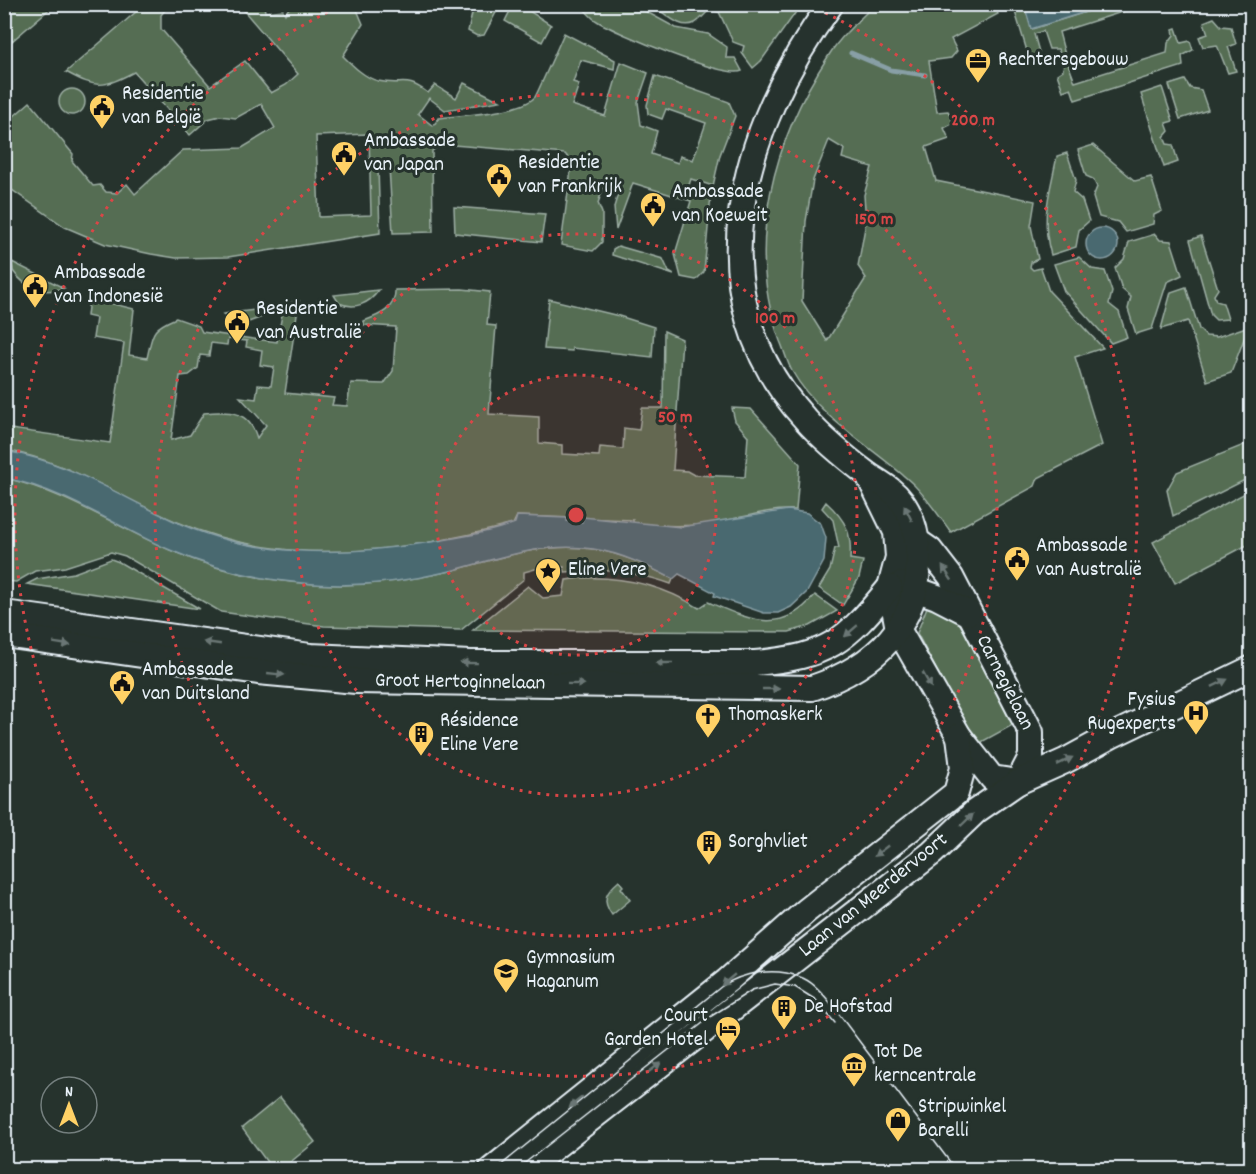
<svg xmlns="http://www.w3.org/2000/svg" width="1256" height="1174" font-family="Dekko,sans-serif">
	<style>
		.green { fill: #546d52; stroke: #9eafa5; stroke-width: 1.5; fill-rule: evenodd }
		.water { fill: #48696f; stroke: #889fa6; stroke-width: 1.5 }
		.lines { fill: none; stroke-linecap: round; stroke-linejoin: round }
		.stream { stroke: #889fa6; stroke-width: 5 }
		.secondary-casing { stroke: #e8f1f8; stroke-width: 28 }
		.secondary { stroke: #26332d; stroke-width: 24 }
		.tram { stroke: #e8f1f8; stroke-width: 1.5 }
		.oneway { fill: #6a7674 }
		.ring { fill: none; stroke: #d94647; stroke-width: 3; stroke-dasharray: 3 6 }
		.labels { text-anchor: middle; dominant-baseline: central; stroke-width: 6; stroke-linejoin: round; paint-order: stroke }
		.poi-label { font-size: 21px; fill: #e8f1f8; stroke: #26332d; text-anchor: start }
		.street-label { font-size: 21px; fill: #e8f1f8; stroke: #26332d }
		.centre { fill: #d94647; stroke: #26332d; stroke-width: 3 }
		.ring-label { font-size: 18px; text-anchor: middle; font-weight: bold; fill: #d94647; stroke: #26332d; stroke-width: 6; stroke-linejoin: round; paint-order: stroke }
	</style>
	<rect width="100%" height="100%" fill="#26332d"/>
	<filter id="ink" filterUnits="userSpaceOnUse"><feTurbulence type="fractalNoise" baseFrequency=".0167" numOctaves="2"/><feDisplacementMap in="SourceGraphic" scale="12" xChannelSelector="R" yChannelSelector="G"/><feConvolveMatrix kernelMatrix="1 2 1 2 8 2 1 2 1" color-interpolation-filters="sRGB"/></filter>
	<g filter="url(#ink)">
		<g class="green">
			<polygon points="5,4 54,4 54,5 5,47"/>
			<path d="M144 5H169L161 15V29L210 86 245 61 271 93 286 85 298 74 239 5H264L265 12 283 10 285 14 291 5H355L363 24 343 56C352 65 365 78 378 81 404 87 404 75 428 93L435 85 456 98 464 83 500 101 445 110 429 98 418 114 433 126 439 118C461 115 520 113 535 97 537 94 561 40 564 33L615 60 614 69 581 60 573 82 579 84 572 105 605 116 621 62 648 73 638 102 641 125 657 131 651 154 678 163 680 156 693 160 706 123 666 109 662 119 648 114 647 105 655 76 729 102 735 116 720 155 713 186 691 179 688 188 711 195 704 272 696 280 681 277 675 254 691 201 633 183 616 230 614 207 621 184 606 180 598 203 602 213V242L593 251 561 245 572 162 565 154 441 144 432 151 433 232 393 233 389 167H378L380 233 228 257 176 258 151 254 105 244 65 227 5 185V124L30 102 73 154 72 161 93 186 100 185 106 192 117 193 127 184 135 194 183 150 242 148 275 128 261 104 236 118 220 116 208 119 190 135 134 72C103 88 97 89 66 72ZM369 134 371 215 319 217 316 136Z"/>
			<polygon points="474,5 500,5 484,35 477,36 468,31"/>
			<polygon points="513,5 520,5 551,25 542,42 505,21"/>
			<path d="M580 5H634L676 28 708 34 727 47 726 58H735L742 71C726 79 616 33 597 21 590 17 586 10 580 5Z"/>
			<path d="M651 5H765L778 12 782 8 778 5H801L761 61 753 68 742 53 744 46 733 42 719 12 709 10C705 14 700 20 695 23 679 31 664 11 651 5Z"/>
			<path d="M874 5H994L998 14 951 39 957 51 951 58 929 61 937 112 948 111 954 123 944 128 949 139 926 147 936 181 1035 201 1031 226 1038 259 1031 262 1030 267 1033 270 1041 268 1049 291 1103 348 1075 357 1102 445 1038 478 1035 486 951 532C939 516 928 499 914 485 875 448 819 419 792 371 787 362 784 350 780 341 744 245 774 138 829 55 841 36 858 21 874 5ZM829 140 844 149 842 158 872 167 864 195 866 222 858 266 866 278 827 341 802 301 806 221 813 180Z"/>
			<polygon points="1013,5 1024,5 1032,29 1108,5 1144,5 1059,32 1065,55 1061,56 1058,49 1049,49 1043,31 1034,34 1039,52 1035,55 1035,63 1031,64"/>
			<polygon points="1214,18 1221,26 1231,27 1236,44 1228,47 1236,71 1228,73 1217,45 1203,47 1199,37 1208,34 1204,22"/>
			<polygon points="1176,28 1181,43 1190,41 1193,50 1182,56 1183,66 1075,100 1071,88 1063,91 1057,74 1063,70 1064,62 1067,61 1075,82 1167,53 1168,43 1174,35 1173,29"/>
			<polygon points="1185,80 1190,88 1201,90 1208,110 1180,119 1169,85"/>
			<polygon points="1162,87 1173,121 1166,123 1169,131 1164,137 1167,144 1173,145 1178,162 1164,167 1141,94"/>
			<circle cx="72" cy="102" r="13"/>
			<polygon points="1093,145 1135,181 1151,177 1162,211 1154,215 1153,224 1126,232 1118,222 1099,217 1093,197 1097,187 1093,179 1086,176 1078,150"/>
			<path d="M1067 153 1076 180 1073 192 1082 200 1089 221 1079 230 1076 247 1051 255C1040 217 1050 193 1057 156Z"/>
			<polygon points="454,207 545,214 541,242 455,233"/>
			<polygon points="1155,234 1160,240 1171,241 1182,275 1167,282 1152,329 1136,334 1128,309 1131,297 1122,289 1115,268 1124,259 1129,242"/>
			<polygon points="1201,236 1218,289 1214,295 1216,301 1223,303 1228,319 1216,320 1211,315 1190,240"/>
			<polygon points="618,246 663,259 669,272 674,275 612,255 613,249"/>
			<polygon points="1079,257 1092,269 1105,271 1112,292 1109,304 1119,312 1127,337 1111,343 1064,291 1054,264"/>
			<path d="M12 262 64 288C43 295 25 288 13 271Z"/>
			<polygon points="1186,287 1199,329 1206,336 1217,337 1249,326 1231,373 1207,381 1188,321 1161,329 1171,292"/>
			<path d="M462 289 490 292 487 325 496 326 489 414 539 417V443L562 445V454L599 456 600 447 623 449 624 428 639 430 642 408H663L664 331 682 339 673 470 687 471 694 475 745 477 748 436 735 421 732 408 751 409 800 464 796 510C766 508 737 520 708 524 682 527 658 526 633 523V520L517 516 513 524C401 553 284 569 175 521 117 496 68 461 5 450L4 428 110 443 124 343 93 338 96 318 87 316 89 298 134 309 129 355 147 358C153 333 150 329 176 318L199 326 202 332 277 342 284 304 299 301 285 393 334 398 332 405 347 406 351 383 384 384 393 371 396 327 364 325V321C380 315 396 309 395 290ZM228 339 247 341 246 347 262 350 260 365 274 367 271 386 258 385 256 399 240 397 266 425 257 438C249 411 230 410 204 413L190 435 171 440 180 376 189 375 198 368 200 355 209 356 211 343 227 345Z"/>
			<path d="M379 290C369 304 355 310 339 303L334 295Z"/>
			<polygon points="549,299 619,316 654,327 652,357 572,348 572,351 544,349"/>
			<polygon points="270,308 270,314 246,323 230,322 223,314"/>
			<polygon points="1251,442 1251,477 1173,516 1167,490 1177,472"/>
			<path d="M5 478C65 492 115 526 170 550 224 574 284 585 343 585 378 584 412 580 446 572 494 560 542 541 593 549 621 553 648 566 673 579L671 584C636 571 602 568 565 572L564 567 546 566 524 572V579L461 630 324 626 221 612 125 556 111 552 65 567 35 571 16 582 5 581Z"/>
			<polygon points="1251,490 1251,543 1175,583 1153,542"/>
			<path d="M826 502C847 521 852 534 850 559L863 561 859 578 843 605 819 588 830 570 835 548H839L833 520 822 508Z"/>
			<polygon points="111,559 119,562 200,609 27,584 37,579 74,573"/>
			<path d="M581 578C624 576 662 585 699 608L708 602C750 620 781 636 815 595L837 611 810 626 789 632 473 630 528 586 543 598 563 596 566 580Z"/>
			<polygon points="930,599 957,619 1018,722 976,745 917,633"/>
			<path d="M619 881 623 886 621 888 630 900 612 915C601 900 606 892 619 881Z"/>
			<polygon points="280,1097 315,1142 282,1169 272,1169 242,1128"/>
		</g>
		<g class="water">
			<polygon points="1024,4 1108,4 1108,5 1031,29"/>
			<circle cx="1102" cy="244" r="16"/>
			<path d="M5 451C67 461 116 494 172 520 254 559 343 556 431 542 459 537 488 533 515 523L517 516 567 518V521L582 522 583 517 681 527 788 510 807 513 821 524 826 538 824 561 807 592 791 607 778 613H764L714 596 715 593 679 574 673 579C648 566 621 553 593 549 542 541 494 560 446 572 399 583 350 588 302 583 257 579 211 568 170 550 115 526 65 490 5 478Z"/>
		</g>
		<g class="lines">
			<polyline class="stream" points="851,53 891,70 925,75"/>
			<g class="secondary-casing">
				<g id="secondary">
					<polyline points="870,479 896,532 898,557 890,587 898,629 959,736 992,778 1018,782"/>
					<polyline points="917,541 930,550 951,577 1031,732 1031,757 1018,782"/>
					<polyline points="901,584 937,597 968,613"/>
					<path d="M4 613 310 656 471 663H755C829 656 844 643 890 587"/>
					<path d="M4 635 258 672 356 681 812 688C875 667 921 624 918 554 917 536 913 517 902 502 893 489 880 483 867 474 846 458 824 440 806 420 690 295 741 128 831 4"/>
					<polyline points="491,1170 727,981 806,911 956,793 963,768 959,736"/>
					<polyline points="525,1170 932,853 976,811 1018,782 1065,761 1111,736 1252,668"/>
				</g>
			</g>
			<use href="#secondary" class="secondary"/>
			<g class="tram">
				<path d="M495 1170 722 986C744 972 775 967 800 977 812 981 821 992 829 1001L956 1170"/>
				<polyline points="516,1170 713,1015 752,990 775,984 795,987 816,1000 835,1023"/>
			</g>
		</g>
		<defs><path id="oneway-solid" d="M-6-.8H1V-3.2L6.5 0L1 3.2V.8H-6Z" transform="scale(1.5)"/></defs>
		<g class="oneway">
			<use href="#oneway-solid" transform="translate(908 513) rotate(-116)"/>
			<use href="#oneway-solid" transform="translate(947 573) rotate(-124)"/>
			<use href="#oneway-solid" transform="translate(851 631) rotate(139)"/>
			<use href="#oneway-solid" transform="translate(212 643) rotate(-172)"/>
			<use href="#oneway-solid" transform="translate(62 644) rotate(9)"/>
			<use href="#oneway-solid" transform="translate(469 663) rotate(-179)"/>
			<use href="#oneway-solid" transform="translate(664 663) rotate(180)"/>
			<use href="#oneway-solid" transform="translate(276 674) rotate(6)"/>
			<use href="#oneway-solid" transform="translate(927 680) rotate(60)"/>
			<use href="#oneway-solid" transform="translate(1220 683) rotate(-26)"/>
			<use href="#oneway-solid" transform="translate(576 684) rotate(1)"/>
			<use href="#oneway-solid" transform="translate(771 689)"/>
			<use href="#oneway-solid" transform="translate(1065 761) rotate(-26)"/>
			<use href="#oneway-solid" transform="translate(967 820) rotate(-44)"/>
			<use href="#oneway-solid" transform="translate(881 851) rotate(142)"/>
			<use href="#oneway-solid" transform="translate(728 980) rotate(140)"/>
			<use href="#oneway-solid" transform="translate(654 1068) rotate(-37)"/>
			<use href="#oneway-solid" transform="translate(576 1102) rotate(141)"/>
		</g>
	</g>
	<circle cx="576" cy="515" r="140" fill="#d94647" fill-opacity=".12"/>
	<g class="ring">
		<circle cx="576" cy="515" r="140"/>
		<circle cx="576" cy="515" r="281"/>
		<circle cx="576" cy="515" r="421"/>
		<path d="M809 5A561 561 0 1 1 343 5"/>
	</g>
	<defs>
		<g id="office-pin" transform="scale(1.35)"><path d="M0 17L-7.5 6A9.5 9.5 0 1 1 7.5 6Z" fill="#ffd166" stroke="#26332d"/><path d="M-6-3h4V-5.5h4V-3h4V5H-6ZM-1-4.5V-3h2v-1.5ZM-6 0V1H6V0Z" fill="#111"/></g>
		<g id="civic-pin" transform="scale(1.35)"><path d="M0 17L-7.5 6A9.5 9.5 0 1 1 7.5 6Z" fill="#ffd166" stroke="#26332d"/><path d="M-.6-6.5H3V-4.5H.6V-3L4-1V1h2V6H-6V1h2V-1L-.6-3ZM-1.2 2.5V6h2.4V2.5Z" fill="#111"/></g>
		<g id="sight-pin" transform="scale(1.35)"><path d="M0 17L-7.5 6A9.5 9.5 0 1 1 7.5 6Z" fill="#ffd166" stroke="#26332d"/><path d="M0-6L1.8-2.2L6-1.7L2.9 1.2L3.7 5.4L0 3.3L-3.7 5.4L-2.9 1.2L-6-1.7L-1.8-2.2Z" fill="#111"/></g>
		<g id="hospital-pin" transform="scale(1.35)"><path d="M0 17L-7.5 6A9.5 9.5 0 1 1 7.5 6Z" fill="#ffd166" stroke="#26332d"/><path d="M-5-5h3v3.5h4V-5h3V5h-3V1.5h-4V5h-3Z" fill="#111"/></g>
		<g id="church-pin" transform="scale(1.35)"><path d="M0 17L-7.5 6A9.5 9.5 0 1 1 7.5 6Z" fill="#ffd166" stroke="#26332d"/><path d="M-1.2-6h2.4v3.5h3.3v2.4h-3.3V6h-2.4V-.1h-3.3v-2.4h3.3Z" fill="#111"/></g>
		<g id="building-pin" transform="scale(1.35)"><path d="M0 17L-7.5 6A9.5 9.5 0 1 1 7.5 6Z" fill="#ffd166" stroke="#26332d"/><path d="M-4-6H4V6H1V3H-1V6H-4ZM-2.5-4.3h1.7v1.8h-1.7ZM.8-4.3h1.7v1.8H.8ZM-2.5-1h1.7V.8h-1.7ZM.8-1h1.7V.8H.8Z" fill="#111"/></g>
		<g id="school-pin" transform="scale(1.35)"><path d="M0 17L-7.5 6A9.5 9.5 0 1 1 7.5 6Z" fill="#ffd166" stroke="#26332d"/><path d="M0-5L7-2L0 1L-7-2ZM-4 1L0 2.5L4 1V4Q0 6-4 4Z" fill="#111"/></g>
		<g id="hotel-pin" transform="scale(1.35)"><path d="M0 17L-7.5 6A9.5 9.5 0 1 1 7.5 6Z" fill="#ffd166" stroke="#26332d"/><path d="M-6-4.5h1.5V1H6V5H4.5V3h-9V5H-6ZM-4 0a1.8 1.8 0 1 1 3.6 0ZM.5 0V-2.5h3Q6-2.5 6 0Z" fill="#111"/></g>
		<g id="museum-pin" transform="scale(1.35)"><path d="M0 17L-7.5 6A9.5 9.5 0 1 1 7.5 6Z" fill="#ffd166" stroke="#26332d"/><path d="M0-6L6-3V-2H-6V-3ZM-5-1h2V3h-2ZM-1-1h2V3h-2ZM3-1h2V3H3ZM-6 4H6V6H-6Z" fill="#111"/></g>
		<g id="shop-pin" transform="scale(1.35)"><path d="M0 17L-7.5 6A9.5 9.5 0 1 1 7.5 6Z" fill="#ffd166" stroke="#26332d"/><path d="M-5-2.5h2.3a2.7 3.5 0 0 1 5.4 0H5L5.5 6h-11ZM-1.5-2.5h3a1.5 2.3 0 0 0-3 0Z" fill="#111"/></g>
	</defs>
	<g fill-rule="evenodd">
		<use href="#office-pin" x="978" y="61"/>
		<use href="#civic-pin" x="102" y="107"/>
		<use href="#civic-pin" x="344" y="154"/>
		<use href="#civic-pin" x="499" y="176"/>
		<use href="#civic-pin" x="653" y="205"/>
		<use href="#civic-pin" x="35" y="286"/>
		<use href="#civic-pin" x="237" y="322"/>
		<use href="#civic-pin" x="1017" y="559"/>
		<use href="#sight-pin" x="548" y="571"/>
		<use href="#civic-pin" x="122" y="683"/>
		<use href="#hospital-pin" x="1196" y="713"/>
		<use href="#church-pin" x="708" y="716"/>
		<use href="#building-pin" x="421" y="734"/>
		<use href="#building-pin" x="709" y="843"/>
		<use href="#school-pin" x="506" y="971"/>
		<use href="#building-pin" x="784" y="1008"/>
		<use href="#hotel-pin" x="728" y="1029"/>
		<use href="#museum-pin" x="854" y="1065"/>
		<use href="#shop-pin" x="898" y="1120"/>
	</g>
	<g class="labels">
		<g class="poi-label">
			<text x="998" y="61">Rechtersgebouw</text>
			<text x="122" y="95">Residentie<tspan x="122" dy="24">van België</tspan></text>
			<text x="364" y="142">Ambassade<tspan x="364" dy="24">van Japan</tspan></text>
			<text x="518" y="164">Residentie<tspan x="518" dy="24">van Frankrijk</tspan></text>
			<text x="672" y="193">Ambassade<tspan x="672" dy="24">van Koeweit</tspan></text>
			<text x="54" y="274">Ambassade<tspan x="54" dy="24">van Indonesië</tspan></text>
			<text x="256" y="310">Residentie<tspan x="256" dy="24">van Australië</tspan></text>
			<text x="1036" y="547">Ambassade<tspan x="1036" dy="24">van Australië</tspan></text>
			<text x="568" y="571">Eline Vere</text>
			<text x="142" y="671">Ambassade<tspan x="142" dy="24">van Duitsland</tspan></text>
			<text x="1176" y="701" text-anchor="end">Fysius<tspan x="1176" dy="24">Rugexperts</tspan></text>
			<text x="728" y="716">Thomaskerk</text>
			<text x="440" y="722">Résidence<tspan x="440" dy="24">Eline Vere</tspan></text>
			<text x="728" y="843">Sorghvliet</text>
			<text x="526" y="959">Gymnasium<tspan x="526" dy="24">Haganum</tspan></text>
			<text x="804" y="1008">De Hofstad</text>
			<text x="708" y="1017" text-anchor="end">Court<tspan x="708" dy="24">Garden Hotel</tspan></text>
			<text x="874" y="1053">Tot De<tspan x="874" dy="24">kerncentrale</tspan></text>
			<text x="918" y="1108">Stripwinkel<tspan x="918" dy="24">Barelli</tspan></text>
		</g>
		<g class="street-label">
			<text transform="translate(460 683) rotate(1)">Groot Hertoginnelaan</text>
			<text transform="translate(1004 683) rotate(63)">Carnegielaan</text>
			<text transform="translate(874 896) rotate(-39)">Laan van Meerdervoort</text>
		</g>
	</g>
	<circle cx="576" cy="515" r="9" class="centre"/>
	<g class="ring-label">
		<text x="973" y="125">200 m</text>
		<text x="874" y="224">150 m</text>
		<text x="775" y="323">100 m</text>
		<text x="675" y="422">50 m</text>
	</g>
	<rect width="1256" height="1174" fill="none" stroke="#26332d" stroke-width="24"/>
	<rect x="12" y="12" width="1232" height="1150" fill="none" stroke="#e8f1f8" stroke-width="2" filter="url(#ink)"/>
	<g transform="translate(69 1105)"><circle r="28" fill="#26332d" stroke="#747f7e" stroke-width="1.5"/>
	<path d="M0-4.5L10 22L0 15L-10 22Z" fill="#ffd166"/>
	<text y="-9" font-size="16" font-weight="bold" text-anchor="middle" fill="#e8f1f8">N</text>
	</g>
</svg>
